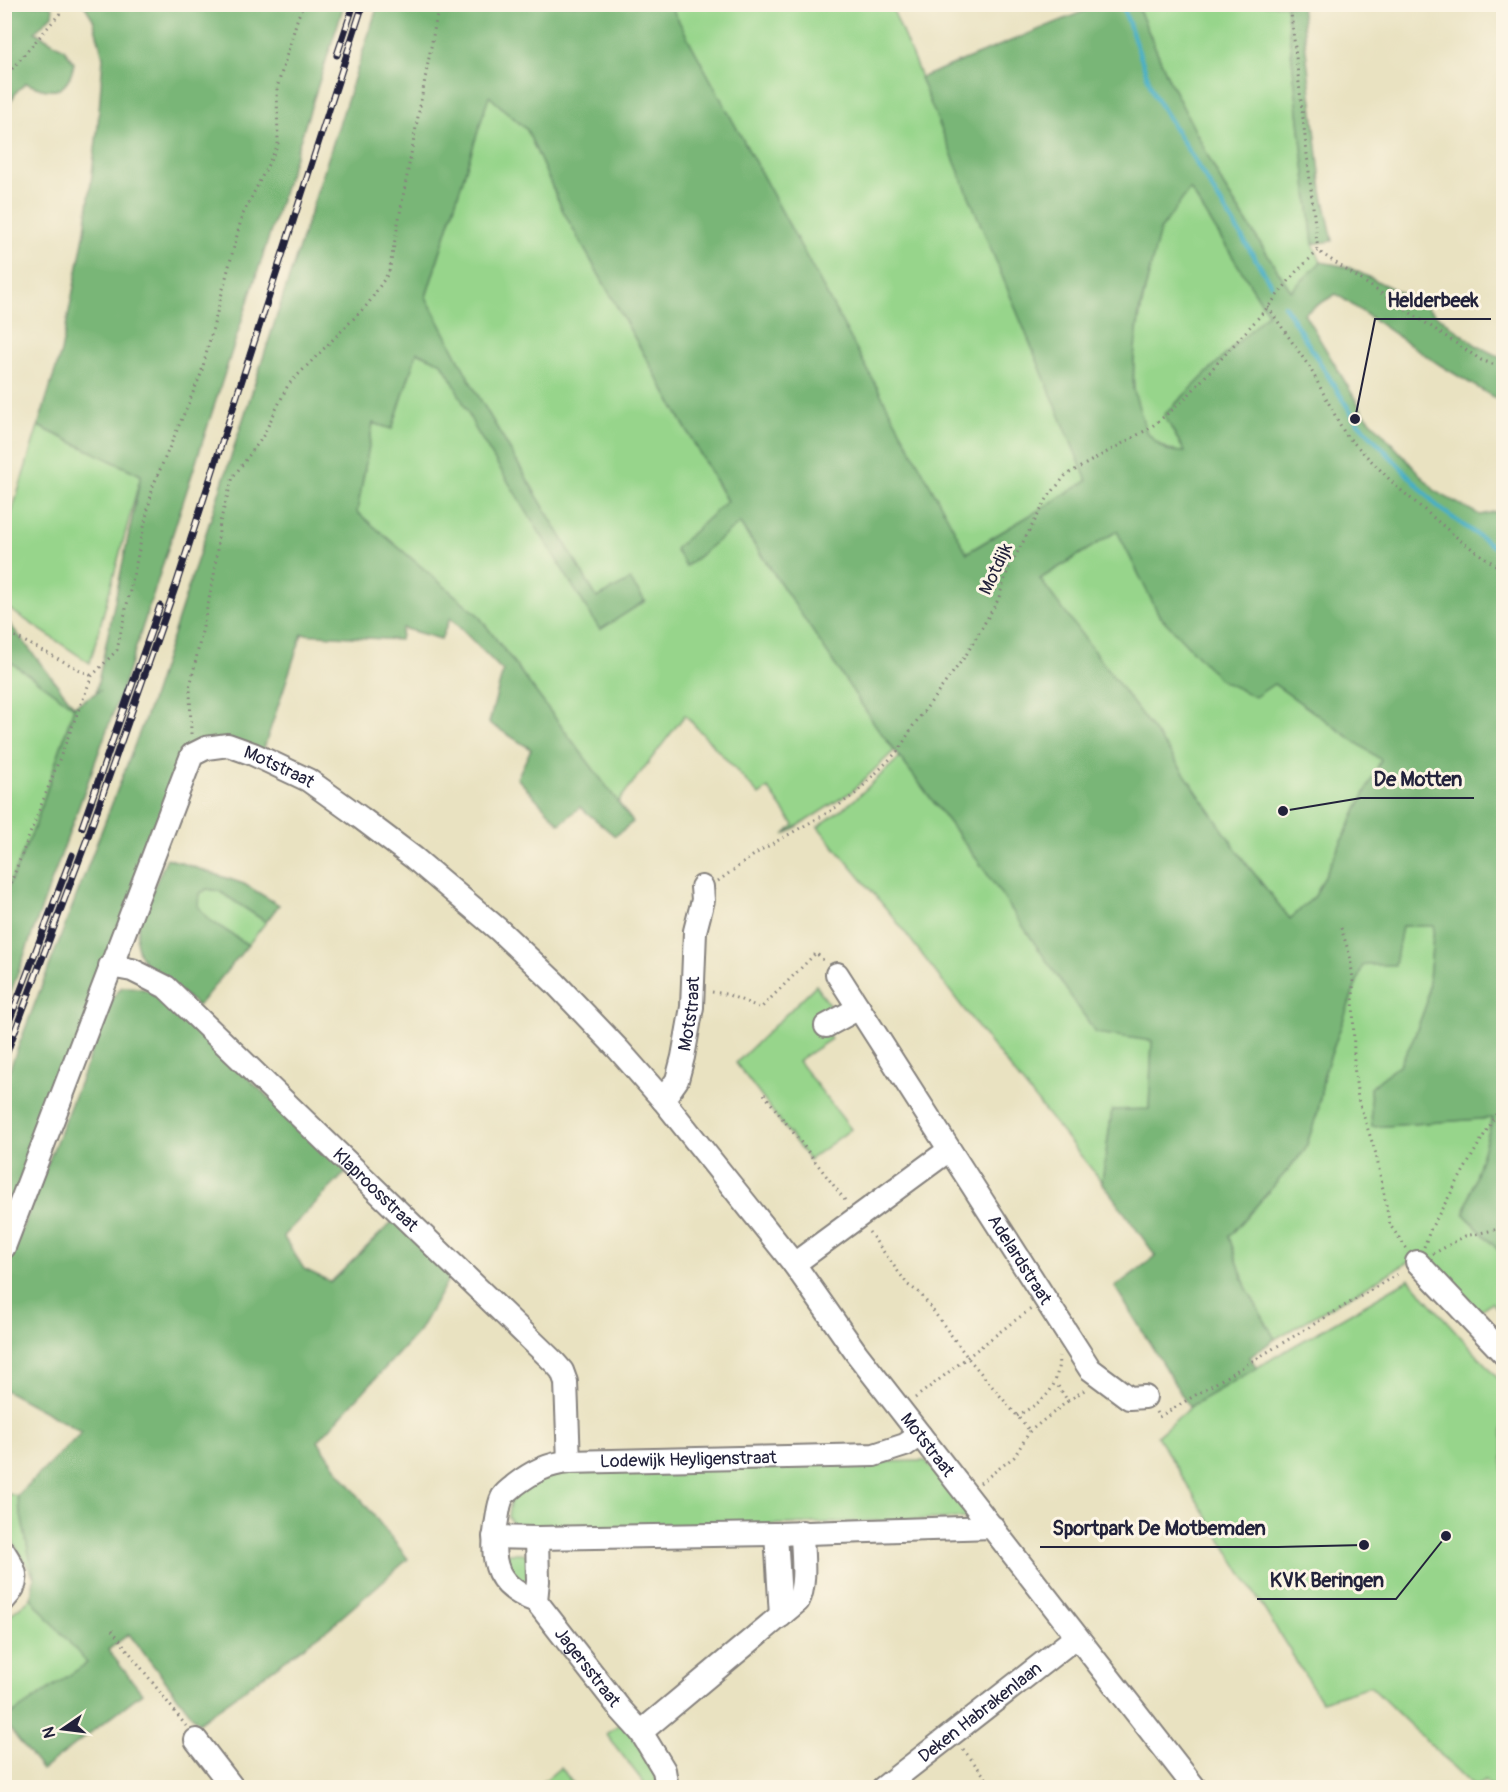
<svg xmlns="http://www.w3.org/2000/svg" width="1508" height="1792" font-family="Pangolin,sans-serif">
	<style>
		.green { fill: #97d58b; stroke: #5c7c63; stroke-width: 1.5 }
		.forest { fill: #79b677; stroke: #4e6c59; stroke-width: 1.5; fill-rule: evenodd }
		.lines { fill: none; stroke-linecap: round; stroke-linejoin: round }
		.stream { stroke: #47afc6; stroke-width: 4.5 }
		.minor-casing { stroke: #86827e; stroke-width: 26 }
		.path { stroke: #86827e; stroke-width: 3; stroke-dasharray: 1.5 4.5; stroke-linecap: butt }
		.minor { stroke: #fff; stroke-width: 22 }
		.rail-casing { stroke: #22223b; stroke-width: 7 }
		.rail { stroke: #fcf5e5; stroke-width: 4.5; stroke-dasharray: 14; stroke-linecap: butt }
		.labels { text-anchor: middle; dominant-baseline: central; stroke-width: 6; stroke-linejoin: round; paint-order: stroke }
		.street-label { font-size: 18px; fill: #22223b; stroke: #fcf5e5 }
		.leader { fill: none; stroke: #22223b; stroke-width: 2 }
		.callout-dot { fill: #22223b; stroke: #fcf5e5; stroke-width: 2 }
		.callout-label { font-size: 20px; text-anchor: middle; font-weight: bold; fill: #22223b; stroke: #fcf5e5; stroke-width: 6; stroke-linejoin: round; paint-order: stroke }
	</style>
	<rect width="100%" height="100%" fill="#fcf5e5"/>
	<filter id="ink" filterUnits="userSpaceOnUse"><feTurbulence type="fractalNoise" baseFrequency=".0167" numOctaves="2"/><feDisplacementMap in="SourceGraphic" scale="12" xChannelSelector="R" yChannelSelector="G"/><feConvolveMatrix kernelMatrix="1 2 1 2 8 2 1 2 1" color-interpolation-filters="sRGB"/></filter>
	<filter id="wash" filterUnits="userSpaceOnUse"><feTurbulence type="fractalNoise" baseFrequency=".008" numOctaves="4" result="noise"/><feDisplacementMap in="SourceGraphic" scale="24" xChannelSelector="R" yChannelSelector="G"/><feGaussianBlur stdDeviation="1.35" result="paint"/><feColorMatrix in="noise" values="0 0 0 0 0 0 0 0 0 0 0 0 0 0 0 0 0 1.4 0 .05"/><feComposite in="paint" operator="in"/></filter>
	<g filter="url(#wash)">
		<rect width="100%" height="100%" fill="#e9e2c1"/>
		<g class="green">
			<polygon points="670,5 891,5 1088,481 966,553"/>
			<polygon points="1137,5 1286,5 1313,244 1321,262 1291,291 1224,187 1169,80"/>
			<polygon points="489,96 527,130 563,211 727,502 675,550 687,566 739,523 895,750 851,792 784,835 794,825 768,788 759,795 685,715 618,802 478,615 357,512 373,423 392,429 417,352 442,363 600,629 645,601 597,598 477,394 426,297"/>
			<path d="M1190 188 1269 313 1164 415 1185 453C1108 446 1137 322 1149 274 1152 260 1154 242 1160 229 1168 215 1181 202 1190 188Z"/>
			<polygon points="38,426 141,475 90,663 5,606 5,535"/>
			<polygon points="1117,531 1159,615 1274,684 1381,760 1315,896 1290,919 1245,862 1040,579"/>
			<polygon points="5,658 74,707 35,826 5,894"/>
			<polygon points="900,757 981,865 1152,1041 1149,1110 1112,1110 1102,1182 986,1038 894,918 818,827 853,801"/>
			<polygon points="207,889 219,891 266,922 248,945 208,919 197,906 198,894"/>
			<polygon points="1434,925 1427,1002 1413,1040 1400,1064 1370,1088 1372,1127 1493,1118 1464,1214 1503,1255 1503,1315 1491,1302 1476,1314 1421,1255 1275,1339 1246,1287 1229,1237 1305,1150 1318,1111 1324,1074 1363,964 1402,926"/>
			<polygon points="816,985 832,1009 818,1017 831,1039 798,1061 851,1129 809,1160 736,1063"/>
			<polygon points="1409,1279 1503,1384 1503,1787 1491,1787 1485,1781 1474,1787 1370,1686 1321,1701 1157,1436 1194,1404"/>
			<polygon points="923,1461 926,1461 969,1513 967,1518 525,1533 514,1527 508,1517 511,1496 561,1469"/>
			<polygon points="5,1493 17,1496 34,1577 6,1530 5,1531"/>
			<polygon points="508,1553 522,1553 528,1555 530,1584 525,1589 501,1561 504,1555"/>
			<polygon points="31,1598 88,1663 5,1719 5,1619"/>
			<polygon points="622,1723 653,1764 659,1787 647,1787 606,1734"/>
			<polygon points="561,1767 575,1787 537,1787"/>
		</g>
		<g class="forest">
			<path d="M16 5H49L53 8 52 15 35 32 64 49 74 63C68 95 52 95 26 83L17 91 5 111V17Z"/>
			<polygon points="84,5 344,5 127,675 5,1008 5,894 35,826 74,707 5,658 5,618 74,706 101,690 96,692 141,475 38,426 61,352 85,231 98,125 103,57 93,19"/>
			<path d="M378 5H670L967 553 1087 481 920 78 1099 5H1137L1169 80 1224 187 1291 291 1321 262 1348 267 1418 301 1476 345 1503 359V403L1440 365 1336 294 1304 313 1363 412 1436 492 1480 515 1503 510V1255L1464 1214 1493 1118 1372 1127 1370 1088 1400 1064 1413 1040 1427 1002 1434 926H1402L1395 965H1363L1324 1074 1318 1111 1305 1150 1229 1237 1246 1287 1275 1339 1250 1357 1257 1368 1189 1407 1115 1287 1156 1256 1102 1182 1112 1110 1149 1109 1152 1041 1096 1033 981 865 876 726 740 523 686 566 675 549 727 501 563 211 527 130 489 96 426 297 477 394 597 598 630 580 645 601 600 630 476 430 453 382 442 363 417 352 392 429 373 423 357 512 478 615 633 822 615 836 580 807 560 824 517 778 531 749 489 723 503 671 450 618 441 639 402 628 400 640 302 634 263 751 205 740 5 1223V1081L150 705ZM1190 189 1268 313 1164 415 1185 452 1169 451 1159 445 1146 431 1133 388 1134 357 1139 313 1160 230ZM1117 531 1159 615 1220 680 1255 697 1274 684 1381 760 1315 896 1290 919 1245 862 1171 754 1040 579Z"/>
			<polygon points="1286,5 1301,5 1322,191 1333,241 1313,244"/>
			<polygon points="167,858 244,884 279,905 266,922 219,891 207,889 199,894 198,906 208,919 248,945 198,1006 146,965 139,953 136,941 140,918"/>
			<path d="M122 987C145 986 153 992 170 1005L347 1171 283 1236 304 1269 331 1282 396 1218 452 1273 419 1331 318 1441 338 1470 408 1559 328 1629 198 1723 129 1634 108 1650 142 1693 42 1770 5 1723V1719L87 1663 31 1598 34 1577 17 1496 82 1432 5 1390 4 1275 113 997Z"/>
		</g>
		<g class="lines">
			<g class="stream">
				<polyline points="1122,4 1154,95 1271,284"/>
				<polyline points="1284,305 1355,419 1439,508 1504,554"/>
			</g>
		</g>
	</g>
	<g filter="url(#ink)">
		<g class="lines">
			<g class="minor-casing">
				<g id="minor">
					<path id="s1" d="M110 966 132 970 166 987 555 1363 562 1371 566 1382 569 1462"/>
					<path id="s2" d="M837 974 1090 1369 1129 1398 1145 1397"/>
					<polyline points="826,1026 859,1008"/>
					<path id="s3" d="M663 1100 677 1080 683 1057 692 1007 695 931 703 900 702 887"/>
					<path id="s4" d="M4 1247 192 755 206 748 228 745 253 754 308 780 361 818 414 858 499 930 556 984 618 1049 663 1100 794 1264 857 1354 1195 1788"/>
					<polyline points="1417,1262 1504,1354"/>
					<polyline points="794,1264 949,1150"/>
					<polyline points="776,1534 781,1616"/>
					<polyline points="494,1537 537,1538 776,1534 993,1527"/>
					<path id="s5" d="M537 1538 538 1581 536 1601 621 1710 641 1732 664 1770 667 1788"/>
					<path d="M4 1552C16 1571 22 1582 4 1600"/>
					<path id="s6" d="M536 1601C497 1587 490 1564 496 1525 498 1517 498 1506 502 1498 504 1493 511 1489 515 1485 532 1472 547 1464 569 1462L874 1455 905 1445 920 1435"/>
					<path d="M641 1732 798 1601C807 1584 802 1551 802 1532"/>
					<polyline points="196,1740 233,1788"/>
					<path id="s7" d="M883 1788 1076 1637"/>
				</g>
			</g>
			<g class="path">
				<polyline points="1290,4 1318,251 1481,360 1504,368"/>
				<polyline points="4,78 68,4"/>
				<polyline points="1268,307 1310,368 1345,434 1396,486 1461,541 1504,571"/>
				<polyline points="4,631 92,676"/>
				<polyline points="191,734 190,687 214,576 220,522 233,477 262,438 288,385 368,304 389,272 439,4"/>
				<polyline points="718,881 761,850 829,812 855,794 899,750 913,726 966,655 998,600 1008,569 1048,497 1066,475 1150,428 1183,401 1268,307 1296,272 1318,251"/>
				<polyline points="4,900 92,676 117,650 153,486 201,374 242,216 278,145 277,88 298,17 304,4"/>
				<polyline points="1341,928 1350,956 1353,980 1354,1066 1358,1099 1376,1154 1390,1225 1407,1249"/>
				<polyline points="712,992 726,994 761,1008 816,953 824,961"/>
				<polyline points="764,1094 847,1203"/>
				<polyline points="869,1232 908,1285 920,1293 968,1358 1030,1431"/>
				<polyline points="1424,1247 1431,1228 1504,1100"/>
				<polyline points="1433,1254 1465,1236 1504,1228"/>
				<path d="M915 1398C954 1369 991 1337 1031 1309"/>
				<polyline points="1068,1401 1086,1389"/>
				<polyline points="1156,1412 1159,1417 1401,1272"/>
				<path d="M1017 1416C1046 1399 1058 1391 1059 1356"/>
				<polyline points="980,1483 1014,1457 1030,1431 1068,1401 1056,1383"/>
				<polyline points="112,1630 186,1726"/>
				<polyline points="963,1749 994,1788"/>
				<polyline points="1481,1784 1483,1788"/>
			</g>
			<use href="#minor" class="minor"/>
			<g class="rail-casing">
				<g id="rail">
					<polyline points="337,55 354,4"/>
					<polyline points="82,827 160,606"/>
					<polyline points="4,1035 72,855"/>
					<polyline points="4,1060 87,839 176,585 363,4"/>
				</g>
			</g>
			<use href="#rail" class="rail"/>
		</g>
	</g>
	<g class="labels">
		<g class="street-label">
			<text transform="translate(996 569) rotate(-65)">Motdijk</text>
			<text stroke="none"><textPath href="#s4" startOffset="620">Motstraat</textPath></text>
			<text stroke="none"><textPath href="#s3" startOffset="92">Motstraat</textPath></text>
			<text stroke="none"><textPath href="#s1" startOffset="352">Klaproosstraat</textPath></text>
			<text stroke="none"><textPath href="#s2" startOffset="339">Adelardstraat</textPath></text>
			<text stroke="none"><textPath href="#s4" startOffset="1566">Motstraat</textPath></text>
			<text stroke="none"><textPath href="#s6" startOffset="321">Lodewijk Heyligenstraat</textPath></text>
			<text stroke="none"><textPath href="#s5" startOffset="147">Jagersstraat</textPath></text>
			<text stroke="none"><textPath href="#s7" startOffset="123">Deken Habrakenlaan</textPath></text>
		</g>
	</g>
	<path class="leader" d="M1355 419L1375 319H1491M1283 811L1361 798H1474M1364 1545L1278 1547H1040M1446 1536L1396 1599H1257"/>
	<g class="callout-dot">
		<circle cx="1355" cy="419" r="6"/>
		<circle cx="1283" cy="811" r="6"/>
		<circle cx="1364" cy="1545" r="6"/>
		<circle cx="1446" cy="1536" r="6"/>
	</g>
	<g class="callout-label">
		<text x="1433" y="307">Helderbeek</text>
		<text x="1418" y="786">De Motten</text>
		<text x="1159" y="1535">Sportpark De Motbemden</text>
		<text x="1327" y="1587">KVK Beringen</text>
	</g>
	<rect width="1508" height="1792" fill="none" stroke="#fcf5e5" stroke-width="24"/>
	<g transform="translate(63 1729) rotate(256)" stroke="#fcf5e5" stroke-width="4.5" paint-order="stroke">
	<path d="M0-4.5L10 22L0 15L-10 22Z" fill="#22223b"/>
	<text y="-9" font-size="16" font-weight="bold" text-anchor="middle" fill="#22223b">N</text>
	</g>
</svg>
